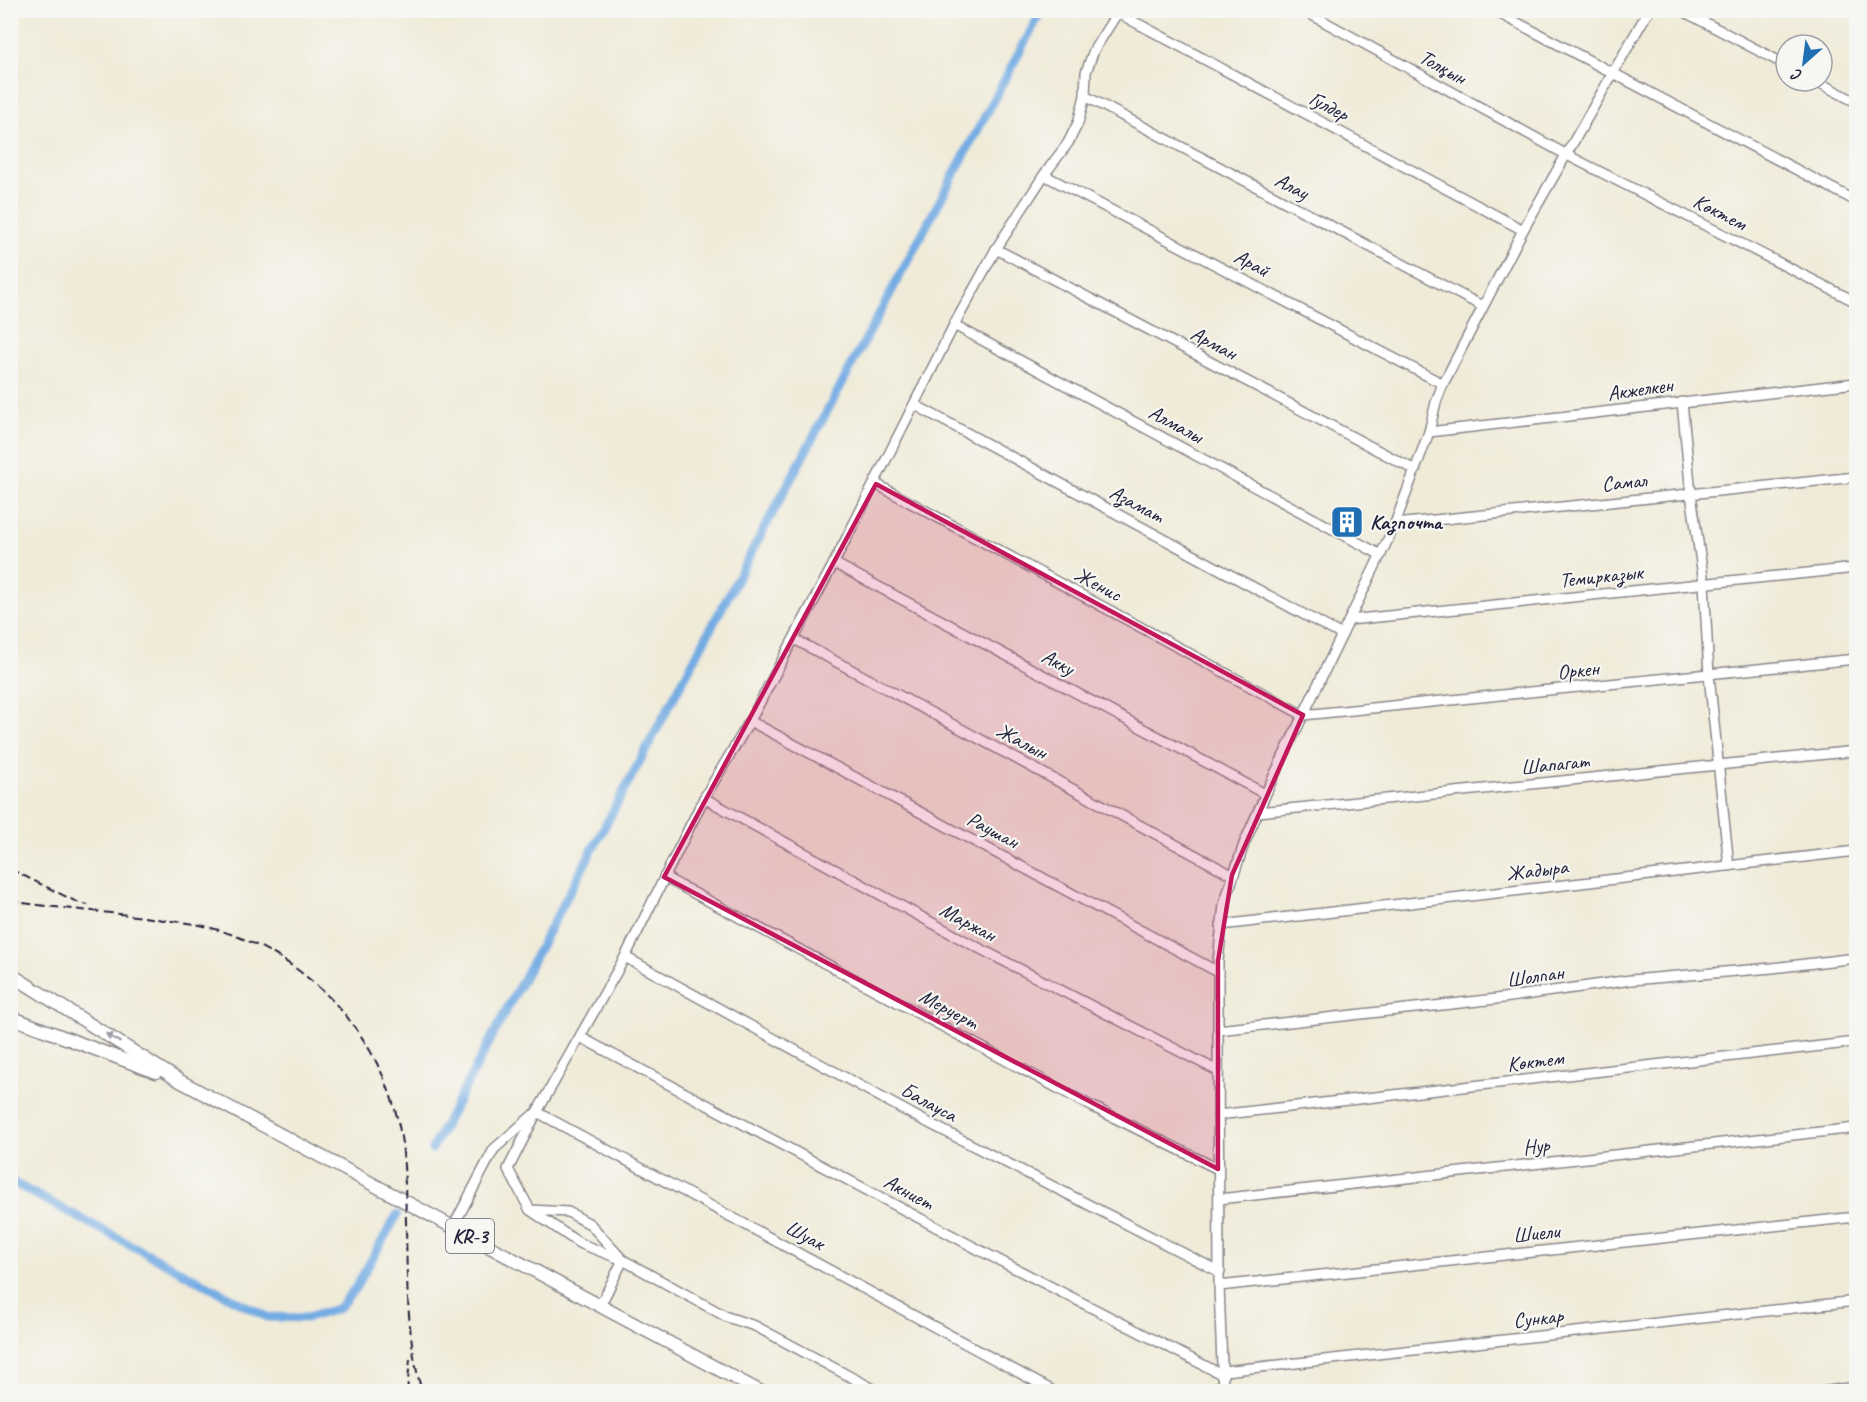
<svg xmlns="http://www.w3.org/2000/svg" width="1867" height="1402" font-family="Caveat,sans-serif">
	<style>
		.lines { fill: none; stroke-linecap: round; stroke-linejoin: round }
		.canal { stroke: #73ace3; stroke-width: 9 }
		.minor-casing { stroke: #89868a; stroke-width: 12 }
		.major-casing { stroke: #89868a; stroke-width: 15 }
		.minor { stroke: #fff; stroke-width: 9 }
		.major { stroke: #fff; stroke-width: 12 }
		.rail { stroke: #22223b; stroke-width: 2; stroke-dasharray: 9 4.5; stroke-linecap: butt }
		.oneway { fill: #9c9ca7 }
		.marked { fill: #c2185b; fill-opacity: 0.2; stroke: #c2185b; stroke-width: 4.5; stroke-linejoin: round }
		.labels { text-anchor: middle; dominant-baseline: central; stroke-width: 4.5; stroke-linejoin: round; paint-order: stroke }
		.shield { fill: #f6f6f2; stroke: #626272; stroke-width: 1.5 }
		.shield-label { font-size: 20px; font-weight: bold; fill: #22223b }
		.street-label { font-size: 21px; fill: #22223b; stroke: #f6f6f2 }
		.poi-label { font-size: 21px; font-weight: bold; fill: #22223b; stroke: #f6f6f2; text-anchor: start }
	</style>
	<rect width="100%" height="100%" fill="#f6f6f2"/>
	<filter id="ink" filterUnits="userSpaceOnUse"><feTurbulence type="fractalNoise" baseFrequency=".0167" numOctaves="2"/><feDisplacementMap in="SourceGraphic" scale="12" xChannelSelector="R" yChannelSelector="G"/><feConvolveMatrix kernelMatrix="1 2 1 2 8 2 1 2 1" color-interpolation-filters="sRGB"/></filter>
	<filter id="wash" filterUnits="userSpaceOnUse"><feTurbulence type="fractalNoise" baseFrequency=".008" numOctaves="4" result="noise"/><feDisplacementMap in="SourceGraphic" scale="24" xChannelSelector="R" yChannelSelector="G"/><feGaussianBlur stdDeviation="1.35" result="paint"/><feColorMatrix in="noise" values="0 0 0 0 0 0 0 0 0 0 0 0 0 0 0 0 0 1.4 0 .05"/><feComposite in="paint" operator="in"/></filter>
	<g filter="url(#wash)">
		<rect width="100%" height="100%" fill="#f0ebd8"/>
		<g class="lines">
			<g class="canal">
				<polyline points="432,1149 1042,10"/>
				<polyline points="10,1181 267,1317 307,1318 339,1308 356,1287 397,1215"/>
			</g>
		</g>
	</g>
	<g filter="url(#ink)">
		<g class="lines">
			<g class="minor-casing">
				<g id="minor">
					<polyline points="1303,10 1567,155 1856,302"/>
					<polyline points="1493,10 1856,201"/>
					<polyline points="1681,10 1786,65"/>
					<polyline points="1118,13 1523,230"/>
					<polyline points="1816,81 1856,102"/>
					<polyline points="1085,96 1482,306"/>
					<polyline points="1044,175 1443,384"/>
					<polyline points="996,249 1415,470"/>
					<polyline points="954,325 1381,555"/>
					<polyline points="1682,402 1691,494 1704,583 1709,675 1729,866"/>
					<polyline points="915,405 1342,635"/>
					<polyline points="1429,432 1856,383"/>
					<polyline points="876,484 1303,715 1856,659"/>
					<polyline points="1395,524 1856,477"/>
					<polyline points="834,563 1265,794"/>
					<polyline points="1349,620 1856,568"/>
					<polyline points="794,639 1232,875"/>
					<polyline points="750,721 1218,972"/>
					<polyline points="704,798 967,942 1218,1071"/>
					<polyline points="1258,812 1856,751"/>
					<polyline points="664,877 1093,1107 1218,1169"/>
					<polyline points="1221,925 1856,851"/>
					<polyline points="625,957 917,1117 1220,1272"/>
					<polyline points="1218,1030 1496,999 1631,980 1772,968 1856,958"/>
					<polyline points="580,1037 985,1253 1223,1375"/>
					<polyline points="537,1112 1055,1392"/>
					<polyline points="1218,1115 1856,1042"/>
					<polyline points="1219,1199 1856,1128"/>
					<polyline points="530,1210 568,1212 590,1224 621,1258"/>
					<polyline points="453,1227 494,1149 533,1115"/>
					<polyline points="623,1260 579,1243 530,1210 508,1169 537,1112 625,957 704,798 750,721 834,563 954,325 996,249 1044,175 1068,143 1078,123 1085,96 1086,72 1094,50 1119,10"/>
					<polyline points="1219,1286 1856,1217"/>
					<polyline points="600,1306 623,1260 727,1317 755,1326 879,1392"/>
					<polyline points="1224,1371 1856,1301"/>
					<polyline points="1223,1392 1219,1286 1218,1030 1218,961 1224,904 1244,844 1270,784 1393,529 1429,432 1436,402 1443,384 1523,230 1649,10"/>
					<polyline points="1821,1392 1856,1387"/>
				</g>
			</g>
			<g class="major-casing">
				<g id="major">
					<polyline points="10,974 180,1081 761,1392"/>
					<polyline points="10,1017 156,1072"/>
				</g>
			</g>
			<use href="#minor" class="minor"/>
			<use href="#major" class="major"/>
			<g class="rail">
				<polyline points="10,869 77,902 88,905"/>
				<path d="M10 901C61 909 113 912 164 920 178 922 194 923 208 927 312 954 393 1045 403 1153 410 1233 400 1314 422 1392"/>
				<polyline points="407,1392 410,1359"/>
			</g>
		</g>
		<defs><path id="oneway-solid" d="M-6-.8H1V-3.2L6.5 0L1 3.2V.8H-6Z" transform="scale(1.5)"/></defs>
		<use class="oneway" href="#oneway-solid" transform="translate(113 1038) rotate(-148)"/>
	</g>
	<path class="marked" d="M876 484 1303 715 1232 875 1218 961V1169L664 877Z"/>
	<defs>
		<g id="building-square" transform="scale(1.725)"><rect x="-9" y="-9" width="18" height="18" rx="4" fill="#1f6fb2" stroke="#f6f6f2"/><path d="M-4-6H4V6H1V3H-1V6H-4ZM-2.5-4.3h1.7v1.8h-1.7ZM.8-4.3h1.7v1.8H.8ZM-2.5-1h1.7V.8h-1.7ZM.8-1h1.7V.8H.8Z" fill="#fff"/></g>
	</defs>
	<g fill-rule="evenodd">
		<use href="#building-square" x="1347" y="522"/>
	</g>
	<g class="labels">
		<rect class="shield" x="446" y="1219" width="48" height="34" rx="4.5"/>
		<g class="shield-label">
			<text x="470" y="1236">KR-3</text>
		</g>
		<g class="street-label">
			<text transform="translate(1443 67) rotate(29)">Толқын</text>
			<text transform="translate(1329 106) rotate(28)">Гулдер</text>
			<text transform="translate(1292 186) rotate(28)">Алау</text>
			<text transform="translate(1720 212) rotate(27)">Көктем</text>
			<text transform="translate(1252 263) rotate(28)">Арай</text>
			<text transform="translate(1214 343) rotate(28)">Арман</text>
			<text transform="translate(1640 389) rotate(-8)">Акжелкен</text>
			<text transform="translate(1176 424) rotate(28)">Алмалы</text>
			<text transform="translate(1624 482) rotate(-6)">Самал</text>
			<text transform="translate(1137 504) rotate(28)">Азамат</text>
			<text transform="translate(1601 576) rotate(-6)">Темирказык</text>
			<text transform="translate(1098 584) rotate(28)">Женис</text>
			<text transform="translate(1058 662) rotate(28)">Акку</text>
			<text transform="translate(1578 670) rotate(-6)">Оркен</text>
			<text transform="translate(1022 741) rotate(28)">Жалын</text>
			<text transform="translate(1555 764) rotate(-6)">Шапагат</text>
			<text transform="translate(993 830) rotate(28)">Раушан</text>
			<text transform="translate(1537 870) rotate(-7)">Жадыра</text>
			<text transform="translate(968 922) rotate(28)">Маржан</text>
			<text transform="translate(1535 976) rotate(-8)">Шолпан</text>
			<text transform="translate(949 1009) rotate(28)">Меруерт</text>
			<text transform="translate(1535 1061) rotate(-7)">Көктем</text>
			<text transform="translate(929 1102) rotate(28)">Балауса</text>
			<text transform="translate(1536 1146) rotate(-7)">Нур</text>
			<text transform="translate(909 1192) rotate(28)">Акниет</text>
			<text transform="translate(1536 1233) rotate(-6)">Шиели</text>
			<text transform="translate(805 1235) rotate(28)">Шуак</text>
			<text transform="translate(1538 1318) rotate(-6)">Сункар</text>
		</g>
		<g class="poi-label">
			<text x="1370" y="522">Казпочта</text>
		</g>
	</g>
	<rect width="1867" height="1402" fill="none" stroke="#f6f6f2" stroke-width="36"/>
	<g transform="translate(1804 63) rotate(208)"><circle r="28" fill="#f6f6f2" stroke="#a1a1a9" stroke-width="1.5"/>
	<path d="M0-4.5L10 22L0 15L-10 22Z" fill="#1f6fb2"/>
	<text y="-9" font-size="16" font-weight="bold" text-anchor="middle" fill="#22223b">С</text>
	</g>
</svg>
